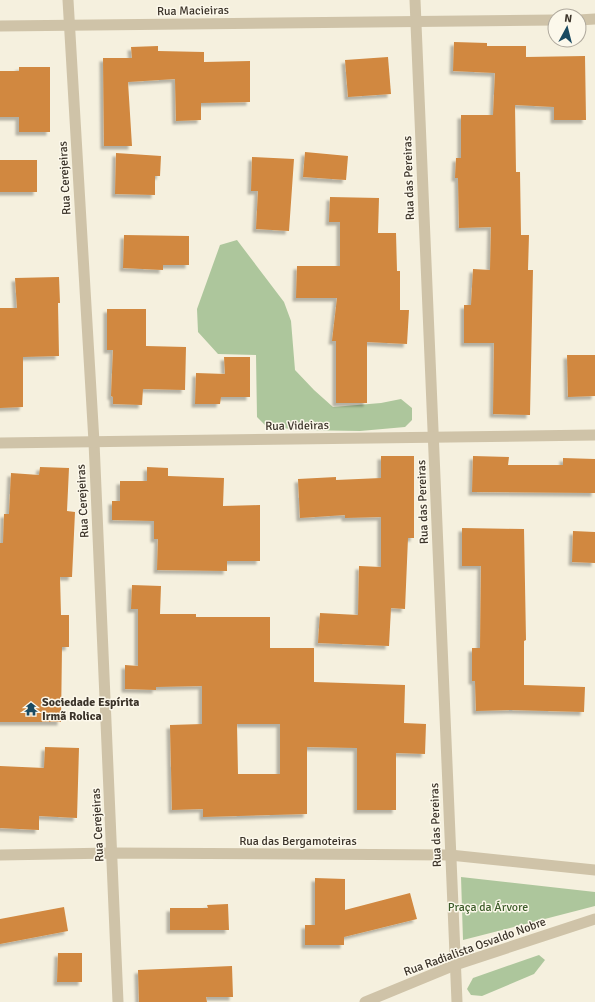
<svg xmlns="http://www.w3.org/2000/svg" width="595" height="1002" font-family="Signika,sans-serif">
	<style>
		.green { fill: #adc69c }
		.building { fill: #d1883f; fill-rule: evenodd; filter: url(#shadow) }
		.lines { fill: none; stroke-linecap: round; stroke-linejoin: round }
		.minor { stroke: #cfc3a8; stroke-width: 11 }
		.tertiary { stroke: #cfc3a8; stroke-width: 11 }
		.labels { text-anchor: middle; dominant-baseline: central; stroke-width: 3; stroke-linejoin: round; paint-order: stroke }
		.street-label { font-size: 12px; fill: #3b3329; stroke: #fcf8eb }
		.poi-label { font-size: 12px; font-weight: bold; fill: #3b3329; stroke: #fcf8eb; text-anchor: start }
		.park-label { font-size: 12px; fill: #3d5c2a; stroke: #fcf8eb }
	</style>
	<defs>
		<filter id="shadow"><feDropShadow dx="-3.5" dy="3.5" stdDeviation="1" flood-color="#0004"/></filter>
	</defs>
	<rect width="100%" height="100%" fill="#f5f0de"/>
	<g class="green">
		<polygon points="237,240 284,302 291,321 295,370 314,390 333,407 381,403 401,399 412,408 412,420 405,427 360,431 299,430 266,426 257,417 256,355 218,354 198,332 197,309 220,245"/>
		<polygon points="461,877 595,892 595,906 463,940"/>
		<polygon points="539,955 545,960 534,974 482,996 471,995 467,989 473,978"/>
	</g>
	<g class="building">
		<polygon points="454,42 487,43 487,46 526,46 526,57 585,56 586,120 554,120 554,107 515,105 516,172 520,172 521,235 529,235 528,270 533,270 530,415 493,414 494,343 464,343 464,305 471,305 473,269 490,270 491,227 459,228 458,178 455,178 456,158 461,158 461,115 493,115 495,73 453,71"/>
		<polygon points="158,46 158,51 204,52 204,62 250,61 250,102 201,103 201,120 176,121 175,79 128,82 132,146 104,146 103,58 132,58 131,47"/>
		<polygon points="388,57 391,94 348,97 345,60"/>
		<polygon points="19,67 50,67 50,132 19,132 19,117 0,117 0,71 19,71"/>
		<polygon points="305,152 348,156 346,180 303,177"/>
		<polygon points="116,153 161,156 160,176 155,176 155,195 115,194"/>
		<polygon points="252,157 294,159 289,231 256,229 258,191 251,191"/>
		<rect x="0" y="160" width="37" height="32"/>
		<polygon points="330,197 379,198 378,233 396,233 397,271 400,271 400,310 409,310 407,344 367,342 367,403 336,403 336,341 332,341 337,298 296,298 297,266 340,266 340,222 329,222"/>
		<polygon points="124,235 189,236 189,265 163,265 163,270 123,268"/>
		<polygon points="59,277 60,303 58,303 59,356 23,357 23,407 0,408 0,308 17,308 15,278"/>
		<polygon points="107,309 146,309 146,346 186,347 185,390 143,389 142,405 113,404 113,397 111,396 113,350 107,350"/>
		<polygon points="567,355 595,355 595,396 568,397"/>
		<polygon points="224,357 250,357 250,397 221,397 220,404 195,404 196,373 225,374"/>
		<polygon points="381,456 414,456 414,538 408,538 405,609 391,608 389,646 318,643 320,613 358,615 359,566 381,567 381,517 345,518 345,515 300,518 298,479 336,477 336,480 381,478"/>
		<polygon points="473,456 509,457 508,465 563,465 563,458 595,459 595,493 472,492"/>
		<polygon points="40,467 69,468 67,511 75,512 72,577 60,577 61,615 69,615 69,647 62,647 61,722 0,722 0,543 3,543 4,514 9,514 11,473 39,475"/>
		<polygon points="147,467 168,468 168,476 224,478 223,506 260,505 260,561 227,561 227,571 157,570 158,539 154,539 154,521 112,520 112,501 120,501 120,481 147,481"/>
		<polygon points="462,528 524,529 526,640 524,641 524,685 585,687 584,712 511,710 476,711 475,681 472,681 472,648 480,648 481,566 462,566"/>
		<polygon points="573,531 595,532 595,563 572,562"/>
		<path d="M132 585 161 586 160 614H196V617H270V648H314V682L405 685 404 723 426 724 425 754 396 753V810H357V748L307 747V814L203 817V809L172 810 170 725 202 724V686L156 687V690L125 689V665L138 666V609H131ZM237 724H280V774H238Z"/>
		<polygon points="45,747 79,748 77,818 39,816 39,830 0,828 0,766 44,768"/>
		<polygon points="315,878 345,879 345,910 410,893 417,919 344,937 344,945 305,945 305,925 315,925"/>
		<polygon points="228,904 229,930 170,930 170,908 208,908 207,905"/>
		<polygon points="64,907 68,931 0,944 0,919"/>
		<polygon points="58,953 82,953 82,982 57,982"/>
		<polygon points="232,966 233,997 206,997 207,1002 139,1002 138,970"/>
	</g>
	<g class="lines">
		<g class="minor">
			<polyline points="68,0 94,442 118,1002"/>
			<polyline points="415,0 457,1002"/>
			<polyline points="579,20 595,19"/>
			<polyline points="0,26 555,20"/>
			<polyline points="0,443 595,435"/>
			<polyline points="365,1002 455,965 595,919"/>
		</g>
		<polyline class="tertiary" points="0,855 112,853 450,855 595,870"/>
	</g>
	<defs>
		<g id="temple-bare" transform="scale(1.08)"><path d="M0-6L5-2H3V0L6.5 2.5H4V6H1.5V3h-3V6H-4V2.5H-6.5L-3 0V-2H-5Z" fill="#1a4a61" stroke="#fcf8eb" stroke-width="2.5" paint-order="stroke"/></g>
	</defs>
	<g fill-rule="evenodd">
		<use href="#temple-bare" x="31" y="709"/>
	</g>
	<g class="labels">
		<g class="street-label">
			<text transform="translate(193 11) rotate(-1)">Rua Macieiras</text>
			<text transform="translate(65 178) rotate(-93)">Rua Cerejeiras</text>
			<text transform="translate(409 178) rotate(-92)">Rua das Pereiras</text>
			<text transform="translate(297 426) rotate(-1)">Rua Videiras</text>
			<text transform="translate(83 501) rotate(-93)">Rua Cerejeiras</text>
			<text transform="translate(423 502) rotate(-92)">Rua das Pereiras</text>
			<text transform="translate(98 825) rotate(-93)">Rua Cerejeiras</text>
			<text transform="translate(436 825) rotate(-92)">Rua das Pereiras</text>
			<text x="298" y="841">Rua das Bergamoteiras</text>
			<text transform="translate(475 947) rotate(-20)">Rua Radialista Osvaldo Nobre</text>
		</g>
		<g class="poi-label">
			<text x="42" y="702">Sociedade Espírita<tspan x="42" dy="14">Irmã Rolica</tspan></text>
		</g>
		<g class="park-label">
			<text x="488" y="907">Praça da Árvore</text>
		</g>
	</g>
	<g transform="translate(567 28) rotate(7)"><circle r="19" fill="#fcf8eb" stroke="#afa99d"/>
	<path d="M0-3L7 15L0 10L-7 15Z" fill="#1a4a61"/>
	<text y="-6" font-size="11" font-weight="bold" text-anchor="middle" fill="#3b3329">N</text>
	</g>
</svg>
